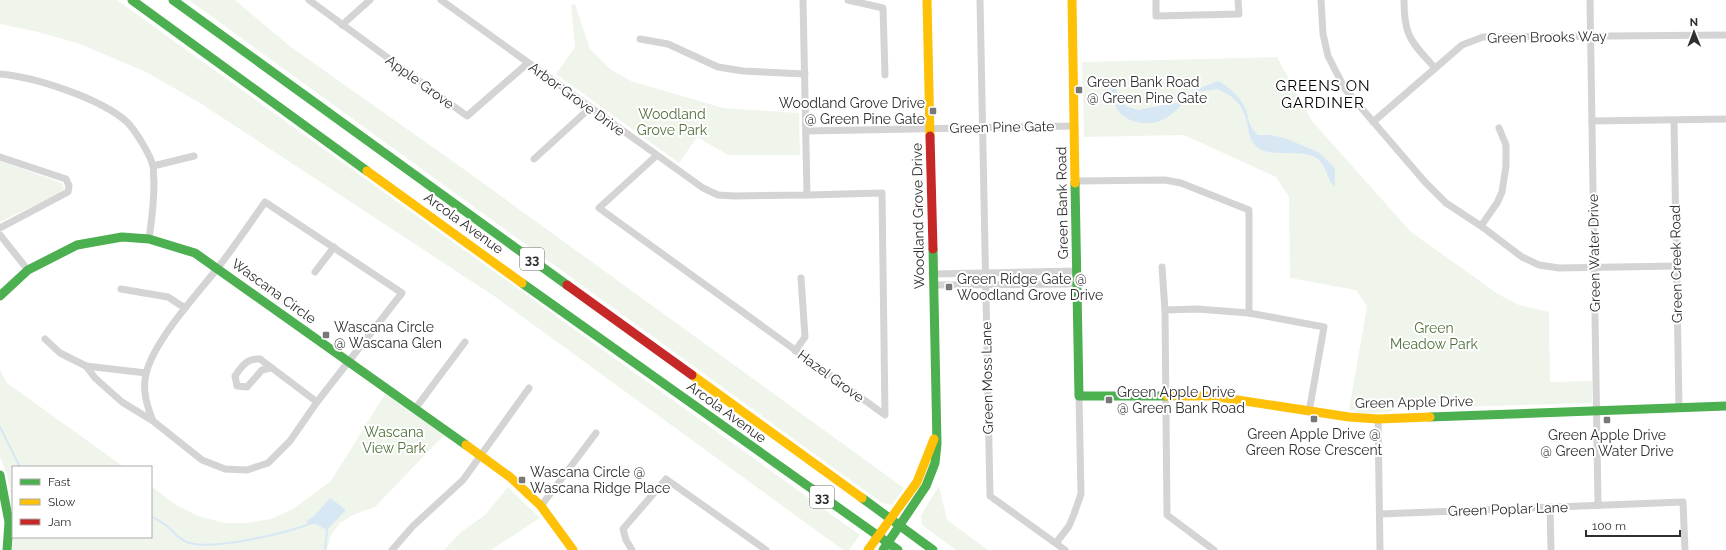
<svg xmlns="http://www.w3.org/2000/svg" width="1726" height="550" font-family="Raleway,sans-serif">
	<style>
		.green { fill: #f0f5ec }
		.water { fill: #d7e7f4 }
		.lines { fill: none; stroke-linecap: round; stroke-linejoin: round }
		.stream { stroke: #d7e7f4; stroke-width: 2 }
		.street { stroke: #d4d4d4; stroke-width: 7 }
		.fast { stroke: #4caf50; stroke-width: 9 }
		.slow { stroke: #ffc107; stroke-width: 9 }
		.jam { stroke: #c62828; stroke-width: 9 }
		.poi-dot { fill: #787878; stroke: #fff; stroke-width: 1.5 }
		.labels { text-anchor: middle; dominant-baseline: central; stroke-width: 4; stroke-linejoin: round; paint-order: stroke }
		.shield { fill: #fff; stroke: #6d6d6d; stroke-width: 1 }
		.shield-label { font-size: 13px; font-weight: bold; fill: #2f2f2f }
		.street-label { font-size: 14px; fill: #2f2f2f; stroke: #fff }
		.poi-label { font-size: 14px; fill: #2f2f2f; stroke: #fff; text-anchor: start }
		.park-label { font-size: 14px; fill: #4f6f38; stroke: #fff }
		.neighbourhood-label { font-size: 15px; letter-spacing: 1px; fill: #000; stroke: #fff }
	</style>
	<rect width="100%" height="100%" fill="#fff"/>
	<g class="green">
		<polygon points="0,0 117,0 860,535 849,550 843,550 494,296 200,103 146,72 80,44 38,32 0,24"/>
		<polygon points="189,0 235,0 291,47 465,170 904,488 892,505 882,503"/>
		<polygon points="575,4 590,49 610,69 631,81 723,108 799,113 800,155 728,155 697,137 679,163 556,74 575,47 571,5"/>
		<polygon points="1277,57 1312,121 1411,232 1498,294 1519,305 1549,312 1550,382 1592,381 1592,403 1394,409 1390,412 1359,414 1355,411 1349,410 1367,306 1356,290 1290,278 1289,197 1276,177 1184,135 1084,137 1082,62"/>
		<polygon points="0,161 62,183 64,188 62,192 0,222"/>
		<polygon points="0,370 7,383 124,467 13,467 13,510 7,474 0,457"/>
		<polygon points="385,394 444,435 375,507 353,515 340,523 331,535 327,550 10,550 13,528 13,537 151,537 151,486 176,505 198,516 225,523 246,523 271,519 293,509 331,481"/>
		<polygon points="939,486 947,520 988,550 956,550 922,525 921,515"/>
		<polygon points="508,487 540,518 491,550 444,550 461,532 485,515"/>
	</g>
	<g class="water">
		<path d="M1218 81C1229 86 1241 98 1246 110 1250 122 1248 125 1258 135H1270L1285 138 1320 153 1335 168V187C1326 180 1327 163 1315 157 1298 148 1266 160 1254 144 1250 140 1249 133 1248 127 1246 116 1242 105 1233 98 1229 94 1222 92 1217 89 1211 91 1201 90 1196 93 1184 101 1175 114 1162 120 1150 126 1130 123 1121 114 1114 107 1112 97 1110 88L1116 89 1120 99 1126 106 1138 110 1180 102 1197 89Z"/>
		<polygon points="330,498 346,510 327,530 315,524 307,525 307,521 314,516"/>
	</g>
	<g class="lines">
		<g class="stream">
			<polyline points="0,427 20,467"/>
			<path d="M151 516C156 519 162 522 167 526 174 532 179 540 189 543 214 550 281 534 307 525"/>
			<polyline points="325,550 327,530"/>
		</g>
		<g class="street">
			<polyline points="309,0 467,116 528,63"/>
			<polyline points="441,0 703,188 718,195 734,196 807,195 803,0"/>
			<polyline points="848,0 883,8 885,75"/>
			<polyline points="980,0 990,496 1065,550"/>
			<polyline points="1156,0 1156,16 1239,14 1238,0"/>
			<polyline points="1321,0 1323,34 1328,56 1345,89 1425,182 1446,203 1481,226 1522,257 1539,265 1559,268 1676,266"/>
			<path d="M1404 0C1404 37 1411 41 1434 67"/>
			<polyline points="1590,0 1598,505"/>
			<polyline points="342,25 370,0"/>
			<polyline points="640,39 668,44 718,67 743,71 805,74"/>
			<path d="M0 74C35 77 100 98 127 122 135 130 150 154 153 166 154 171 153 176 154 181 154 201 152 219 149 239"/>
			<polyline points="1592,121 1726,119"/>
			<polyline points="1674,121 1679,407"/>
			<polyline points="1373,122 1462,45 1483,37 1726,35"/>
			<polyline points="806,131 1075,126"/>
			<polyline points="656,156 599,208 885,415 882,193 807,195"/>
			<polyline points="0,157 66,179 69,186 68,192 0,228"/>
			<polyline points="534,159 590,108"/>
			<polyline points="153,166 194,156"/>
			<polyline points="1076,181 1165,180 1181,183 1249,210 1249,313"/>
			<polyline points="1481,226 1497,203 1502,192 1506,166 1506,145 1499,128"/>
			<polyline points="0,235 28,270"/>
			<polyline points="1162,267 1165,310 1167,515 1214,550"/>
			<polyline points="315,272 334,247"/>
			<polyline points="932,274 1076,271"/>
			<polyline points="933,285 1076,284"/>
			<polyline points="121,289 168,297 185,308"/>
			<polyline points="1165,310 1197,309 1249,313 1324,327 1309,412"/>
			<polyline points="45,339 60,353 86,366 146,373"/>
			<polyline points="795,351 805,337 801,278"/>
			<path d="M86 366 95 378 122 402 153 421 202 460 225 469 247 470 268 463 290 441 317 402 402 293 265 202C249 225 234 247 217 269 196 295 153 342 146 374 142 390 147 406 153 421"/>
			<path d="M271 368 262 370 247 387 237 386 235 376C242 366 247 358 260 359L317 402"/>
			<polyline points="415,409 465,342"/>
			<polyline points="1378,419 1380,550"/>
			<polyline points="541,506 596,433"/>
			<polyline points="1550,507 1551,550"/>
			<polyline points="1380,514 1683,502 1685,550"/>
			<polyline points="1056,543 1069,526 1074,514 1081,494 1079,396"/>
			<polyline points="392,550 413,526 463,480 529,388"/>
			<polyline points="632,550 626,540 623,529 666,479 766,550"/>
		</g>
		<g class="fast">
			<polyline points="132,0 367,171"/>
			<polyline points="173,0 567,285"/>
			<polyline points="1075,183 1079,396 1167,396"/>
			<polyline points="522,283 898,550"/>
			<polyline points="0,296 28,270 77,245 122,237 149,239 195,253 466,445"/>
			<polyline points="1430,417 1726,406"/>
			<polyline points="0,475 9,522 7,550"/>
			<polyline points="862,498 933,550"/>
			<polyline points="883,550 926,486 935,463 937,444 933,249"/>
		</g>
		<g class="slow">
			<polyline points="927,0 930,136"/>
			<polyline points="1072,0 1075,183"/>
			<polyline points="367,171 522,283"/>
			<polyline points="692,375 862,498"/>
			<polyline points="1167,396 1212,396 1349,417 1378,419 1430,417"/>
			<polyline points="466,445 510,477 541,506 573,550"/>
			<polyline points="868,550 917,482 934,439"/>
		</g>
		<g class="jam">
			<polyline points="930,136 933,249"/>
			<polyline points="567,285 692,375"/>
		</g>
	</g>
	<g class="poi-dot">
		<rect x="1075" y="86" width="8" height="8" rx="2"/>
		<rect x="929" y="107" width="8" height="8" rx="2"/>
		<rect x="945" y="283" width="8" height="8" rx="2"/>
		<rect x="322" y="331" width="8" height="8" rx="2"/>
		<rect x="1105" y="396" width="8" height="8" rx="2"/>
		<rect x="1310" y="415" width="8" height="8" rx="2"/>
		<rect x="1603" y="416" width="8" height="8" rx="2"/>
		<rect x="518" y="476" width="8" height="8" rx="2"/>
	</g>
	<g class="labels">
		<g class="shield">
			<rect x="520" y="248" width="24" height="22" rx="3"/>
			<rect x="810" y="486" width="24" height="22" rx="3"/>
		</g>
		<g class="shield-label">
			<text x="532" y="259">33</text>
			<text x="822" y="497">33</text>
		</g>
		<g class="street-label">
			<text transform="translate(1547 37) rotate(-1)">Green Brooks Way</text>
			<text transform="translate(420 82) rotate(36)">Apple Grove</text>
			<text transform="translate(577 99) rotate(36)">Arbor Grove Drive</text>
			<text transform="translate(1002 127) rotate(-1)">Green Pine Gate</text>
			<text transform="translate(1062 203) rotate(-91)">Green Bank Road</text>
			<text transform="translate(918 216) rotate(-91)">Woodland Grove Drive</text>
			<text transform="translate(464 223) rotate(36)">Arcola Avenue</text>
			<text transform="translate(1594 253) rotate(-91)">Green Water Drive</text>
			<text transform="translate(1676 264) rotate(-91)">Green Creek Road</text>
			<text transform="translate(274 291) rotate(36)">Wascana Circle</text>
			<text transform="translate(831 376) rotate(36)">Hazel Grove</text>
			<text transform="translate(987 378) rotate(-91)">Green Moss Lane</text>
			<text transform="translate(1414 402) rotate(-1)">Green Apple Drive</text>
			<text transform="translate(727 412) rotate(36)">Arcola Avenue</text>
			<text transform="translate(1508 509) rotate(-2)">Green Poplar Lane</text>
		</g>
		<g class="poi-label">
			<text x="1087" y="82">Green Bank Road<tspan x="1087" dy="16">@ Green Pine Gate</tspan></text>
			<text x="925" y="103" text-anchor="end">Woodland Grove Drive<tspan x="925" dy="16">@ Green Pine Gate</tspan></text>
			<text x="957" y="279">Green Ridge Gate @<tspan x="957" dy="16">Woodland Grove Drive</tspan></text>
			<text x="334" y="327">Wascana Circle<tspan x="334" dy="16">@ Wascana Glen</tspan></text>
			<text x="1117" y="392">Green Apple Drive<tspan x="1117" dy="16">@ Green Bank Road</tspan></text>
			<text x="1314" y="434" text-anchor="middle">Green Apple Drive @<tspan x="1314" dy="16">Green Rose Crescent</tspan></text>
			<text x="1607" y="435" text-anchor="middle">Green Apple Drive<tspan x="1607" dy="16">@ Green Water Drive</tspan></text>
			<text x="530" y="472">Wascana Circle @<tspan x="530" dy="16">Wascana Ridge Place</tspan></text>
		</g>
		<g class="park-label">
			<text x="672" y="114">Woodland<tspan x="672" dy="16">Grove Park</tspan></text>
			<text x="1434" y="328">Green<tspan x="1434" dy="16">Meadow Park</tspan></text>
			<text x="394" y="432">Wascana<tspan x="394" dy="16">View Park</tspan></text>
		</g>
		<g class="neighbourhood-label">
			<text x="1323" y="86">GREENS ON<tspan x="1323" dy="17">GARDINER</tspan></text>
		</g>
	</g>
	<rect x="12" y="466" width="140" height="72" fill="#ffffff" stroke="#acacac"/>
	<rect x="20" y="479" width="20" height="6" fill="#4caf50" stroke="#acacac"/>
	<text x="48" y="486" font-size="12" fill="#2f2f2f">Fast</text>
	<rect x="20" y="499" width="20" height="6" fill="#ffc107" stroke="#acacac"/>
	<text x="48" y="506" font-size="12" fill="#2f2f2f">Slow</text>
	<rect x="20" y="519" width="20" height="6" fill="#c62828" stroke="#acacac"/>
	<text x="48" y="526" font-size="12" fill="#2f2f2f">Jam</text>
	<g transform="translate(1694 32) rotate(359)" stroke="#ffffff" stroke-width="3" paint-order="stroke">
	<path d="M0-3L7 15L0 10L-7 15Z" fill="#2f2f2f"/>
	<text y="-6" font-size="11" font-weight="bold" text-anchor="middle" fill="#2f2f2f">N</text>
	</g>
	<path d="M1586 530v6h94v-6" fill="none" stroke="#2f2f2f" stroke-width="2"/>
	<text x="1592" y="530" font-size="12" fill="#2f2f2f" stroke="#ffffff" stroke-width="3" paint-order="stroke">100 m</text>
</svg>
